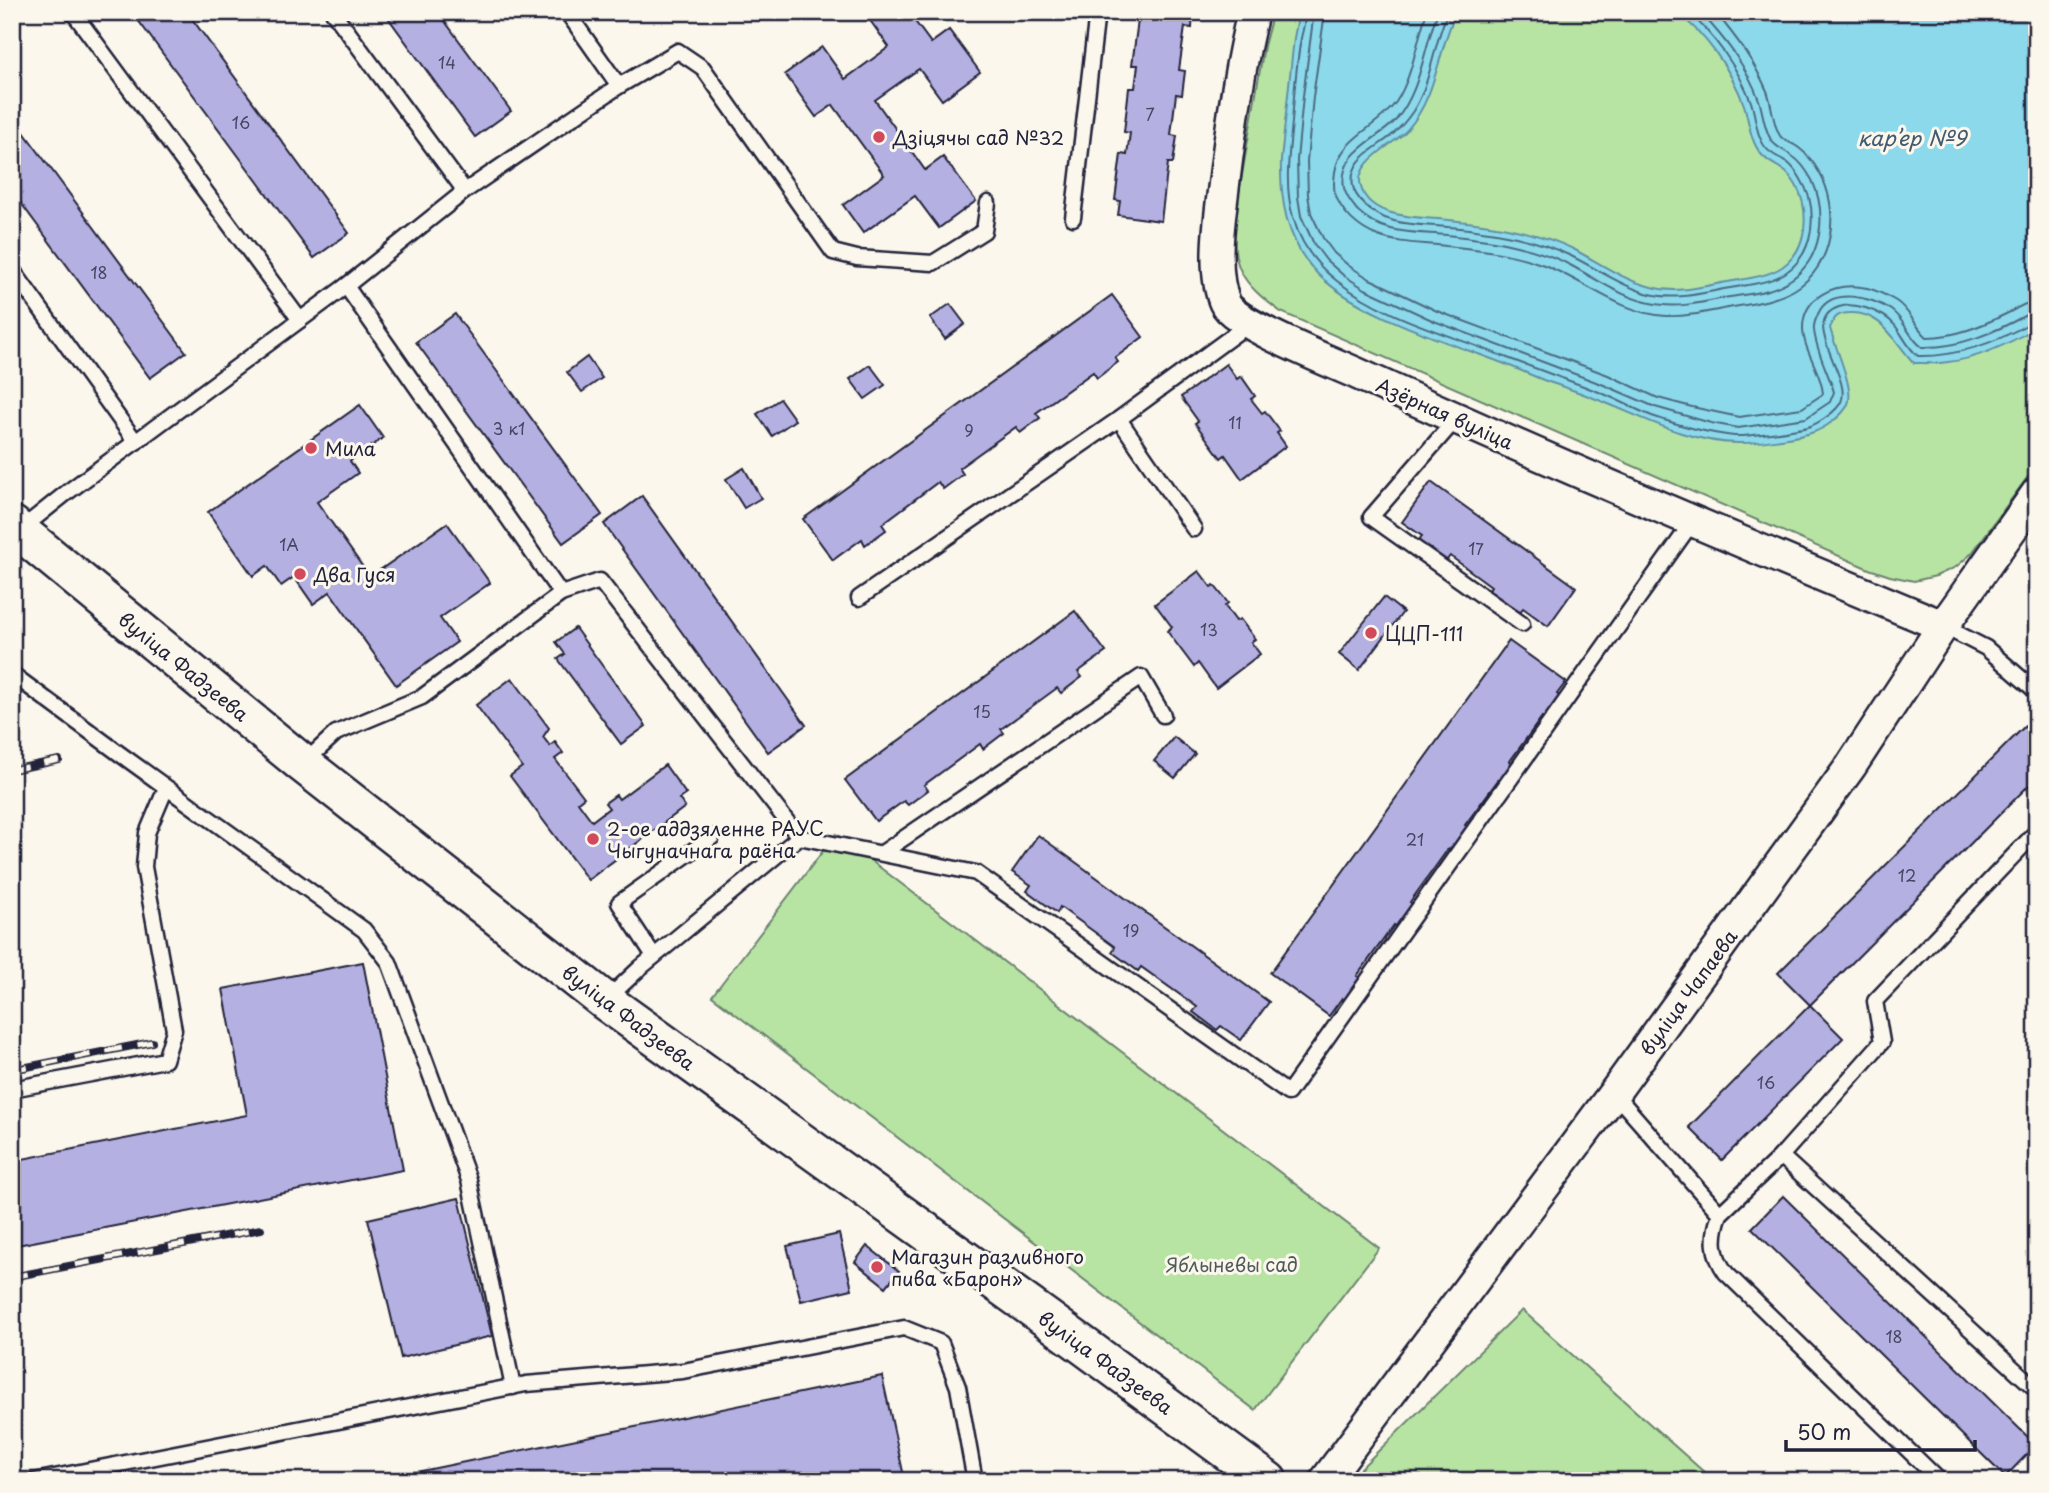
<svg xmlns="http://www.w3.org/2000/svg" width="2049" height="1493" font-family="'Playpen Sans',sans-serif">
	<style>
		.green { fill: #b7e4a3; stroke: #6c836f; stroke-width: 2 }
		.water { fill: #8cd9eb; stroke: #6290a5; stroke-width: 2 }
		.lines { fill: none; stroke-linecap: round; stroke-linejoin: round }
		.shore { stroke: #4c6b81; stroke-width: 2 }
		.building { fill: #b4b0e1; stroke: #22223b; stroke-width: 2 }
		.service-casing { stroke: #22223b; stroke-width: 19 }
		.minor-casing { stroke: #22223b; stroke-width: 35 }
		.tertiary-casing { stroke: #22223b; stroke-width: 42 }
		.service { stroke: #fbf7ec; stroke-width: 14 }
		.minor { stroke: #fbf7ec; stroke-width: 30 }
		.tertiary { stroke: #fbf7ec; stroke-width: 37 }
		.rail-casing { stroke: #22223b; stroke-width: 8 }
		.rail { stroke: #fbf7ec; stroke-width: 5; stroke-dasharray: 16; stroke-linecap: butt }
		.poi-dot { fill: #d1495b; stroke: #fbf7ec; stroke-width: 2.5 }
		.labels { text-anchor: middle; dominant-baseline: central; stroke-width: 6; stroke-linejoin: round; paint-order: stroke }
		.number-label { font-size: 16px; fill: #464664 }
		.poi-label { font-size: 19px; fill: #22223b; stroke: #fbf7ec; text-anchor: start }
		.street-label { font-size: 19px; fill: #22223b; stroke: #fbf7ec }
		.park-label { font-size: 19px; fill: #4f5c5a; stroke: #fbf7ec }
		.water-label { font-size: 21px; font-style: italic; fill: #425970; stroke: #fbf7ec }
	</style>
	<rect width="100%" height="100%" fill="#fbf7ec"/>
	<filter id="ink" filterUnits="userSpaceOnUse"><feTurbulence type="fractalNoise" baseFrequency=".0143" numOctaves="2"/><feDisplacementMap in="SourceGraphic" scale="14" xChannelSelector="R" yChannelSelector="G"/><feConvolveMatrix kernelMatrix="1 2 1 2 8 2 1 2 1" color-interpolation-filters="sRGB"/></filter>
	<g filter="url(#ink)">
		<g class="green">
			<path d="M1273 12H2037V464L1972 553 1956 567 1936 576 1914 581 1890 576 1869 569 1281 312C1240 282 1231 267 1235 216L1264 46Z"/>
			<polygon points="836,834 1379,1248 1255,1410 712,996"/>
			<polygon points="1522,1310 1714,1481 1369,1481 1358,1471"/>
		</g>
		<path class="water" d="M1299 12H1456C1438 51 1437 95 1408 129 1395 145 1353 161 1361 187 1370 220 1422 217 1449 220 1469 222 1488 224 1507 228 1531 233 1555 239 1577 251 1601 264 1622 279 1648 286 1673 294 1697 288 1721 283 1741 279 1765 278 1782 267 1808 249 1810 211 1796 185 1785 165 1773 168 1761 154 1750 141 1749 121 1744 105 1732 71 1705 33 1676 12H2037V327C2012 342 1977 359 1948 362 1936 364 1925 363 1914 363 1894 342 1883 312 1850 313 1838 313 1834 317 1830 328 1834 345 1855 389 1848 404 1843 416 1824 429 1811 433 1799 437 1751 444 1738 443 1689 443 1640 416 1596 399 1580 392 1563 387 1546 381 1530 375 1514 367 1497 361 1444 341 1350 312 1313 269 1286 238 1280 199 1281 160L1294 38Z"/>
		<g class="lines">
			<g class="shore">
				<path d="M1306 12C1305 21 1303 30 1301 38 1296 66 1294 94 1292 122 1289 154 1284 186 1293 217 1300 243 1316 265 1337 281 1386 319 1449 334 1505 357 1536 369 1568 380 1599 392 1617 399 1634 409 1652 416 1678 425 1707 433 1734 436 1747 437 1795 430 1808 427 1819 423 1836 412 1841 402 1853 377 1797 321 1839 307 1854 302 1871 309 1884 316 1900 325 1904 345 1918 356 1959 357 1997 342 2032 322L2037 321"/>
				<path d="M1314 12 1303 96 1297 160 1298 197 1301 216 1314 244 1326 260 1343 275 1365 289 1434 321 1604 385 1655 407 1711 423 1738 428 1806 418 1830 402 1834 392C1828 372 1816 351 1814 330 1813 324 1816 319 1818 314 1830 286 1872 297 1891 310 1905 320 1909 338 1922 347 1960 348 1995 332 2028 314L2037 312"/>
				<path d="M1325 12 1313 97 1307 161 1308 195 1311 213 1323 238 1334 253 1349 266 1370 279 1437 311 1608 375 1658 398 1692 407 1739 417 1802 408 1823 394C1822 372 1803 351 1803 328 1803 297 1834 283 1861 287 1872 288 1886 295 1896 301 1910 310 1915 327 1927 337 1955 337 1981 326 2006 314 2017 309 2024 302 2037 302"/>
				<path d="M1427 12C1416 42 1413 76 1396 102 1378 128 1340 137 1335 172 1334 179 1333 186 1335 193 1341 213 1359 229 1378 236 1400 244 1423 243 1446 246 1479 249 1513 253 1544 265 1585 281 1620 313 1666 316 1687 317 1707 312 1728 308 1750 304 1775 301 1794 290 1834 267 1841 209 1819 172 1814 163 1807 154 1799 148 1794 144 1785 141 1781 137 1773 128 1772 103 1767 91 1754 61 1736 37 1715 12"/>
				<path d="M1438 12C1423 48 1422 89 1396 120 1377 141 1338 151 1344 188 1346 196 1352 204 1357 210 1381 235 1416 232 1447 235 1464 237 1482 239 1499 242 1523 247 1548 253 1570 265 1595 278 1618 295 1646 302 1673 309 1697 304 1724 298 1746 294 1771 293 1790 280 1823 259 1827 213 1812 180 1807 171 1800 161 1792 156 1785 150 1776 148 1771 140 1764 128 1763 113 1759 100 1747 66 1724 38 1700 12"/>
				<path d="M1448 12C1433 44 1432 81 1413 111 1407 120 1400 128 1392 135 1376 149 1348 159 1353 186 1354 193 1360 200 1364 204 1385 227 1420 224 1448 227 1466 228 1483 231 1501 234 1525 238 1548 245 1571 256 1596 268 1619 285 1646 293 1673 301 1698 294 1724 289 1744 285 1768 284 1785 273 1810 257 1816 224 1809 197 1805 185 1797 170 1787 162 1779 157 1771 155 1765 147 1756 135 1756 117 1751 102 1739 69 1714 35 1688 12"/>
			</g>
		</g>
		<g class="building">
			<polygon points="132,12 187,12 349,233 314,258"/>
			<polygon points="384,12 438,12 511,111 475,137"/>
			<polygon points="864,12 908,12 931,43 949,30 980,72 942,100 919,69 875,100 925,170 943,157 976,201 939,228 915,196 863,233 843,205 884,175 833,105 816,117 785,74 822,47 845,79 889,47"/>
			<polygon points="1145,12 1193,12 1192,28 1185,27 1179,70 1185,71 1182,95 1176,94 1171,135 1177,136 1173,163 1168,163 1161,221 1118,215 1120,201 1115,200 1121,154 1127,155 1130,133 1124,132 1129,88 1135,88 1138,65 1132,65 1138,20 1144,20"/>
			<polygon points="12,116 186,352 150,378 12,191"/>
			<polygon points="1112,295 1143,337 1115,358 1118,362 1097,378 1093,372 1036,413 1040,418 1020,433 1016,427 959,468 963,474 943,489 938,482 882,524 886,530 865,545 862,539 833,560 803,519"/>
			<polygon points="950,304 965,324 945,339 930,318"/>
			<polygon points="455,314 602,515 563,543 416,342"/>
			<polygon points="587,357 602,378 582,392 567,372"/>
			<polygon points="1226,364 1237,379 1241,376 1255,396 1251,399 1262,413 1265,411 1280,431 1277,433 1286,446 1242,479 1225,455 1221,458 1195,423 1198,421 1181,397"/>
			<polygon points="870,365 885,385 865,399 850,379"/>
			<polygon points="780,399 795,420 772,436 757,414"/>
			<polygon points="360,405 383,438 350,461 358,473 317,502 370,577 447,523 490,583 440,618 457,642 396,685 330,592 313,604 294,577 281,586 267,566 253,576 208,512"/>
			<polygon points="744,468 761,498 744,508 726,479"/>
			<polygon points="1431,482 1576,587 1548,626 1523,608 1519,613 1488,591 1491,586 1450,556 1446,561 1418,541 1422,536 1402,522"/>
			<polygon points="642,496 806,725 768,752 604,524"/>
			<polygon points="1199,571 1211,587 1214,585 1228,603 1225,606 1236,621 1240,619 1255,639 1251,642 1260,654 1216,688 1198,663 1194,667 1167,631 1172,627 1155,604"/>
			<polygon points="1384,597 1403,612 1359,670 1339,654"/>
			<polygon points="1075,611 1106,652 1078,672 1082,677 1061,693 1057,688 1001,729 1004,733 983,749 980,744 924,785 928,790 908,805 904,801 876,821 845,780"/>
			<polygon points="575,628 646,726 621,744 558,659 565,654 556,642"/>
			<polygon points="1509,641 1566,682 1557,694 1562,698 1546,720 1542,717 1510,761 1514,764 1501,782 1498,780 1465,825 1470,828 1453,852 1448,849 1410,902 1415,906 1399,929 1394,925 1357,976 1362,979 1346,1001 1342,998 1329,1016 1270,973"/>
			<polygon points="512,678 549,728 543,737 550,746 555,742 563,753 555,759 584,797 578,802 592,821 609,808 605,803 616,795 619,799 665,765 686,794 679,799 685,807 588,880 510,776 522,767 476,705"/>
			<polygon points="2025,726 2037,738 2037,777 1810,1005 1778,973"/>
			<polygon points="1174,737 1195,754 1175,778 1154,761"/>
			<polygon points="1038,835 1269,1002 1241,1040 1221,1026 1217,1030 1193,1012 1197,1007 1141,967 1138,971 1112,952 1115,947 1060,907 1057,913 1027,891 1031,885 1012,872"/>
			<polygon points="363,962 403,1170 12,1246 12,1161 247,1115 223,989"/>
			<polygon points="1810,1005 1843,1038 1722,1160 1689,1127"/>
			<polygon points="1783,1196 2036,1445 2005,1477 1752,1228"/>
			<polygon points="459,1198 492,1336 401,1358 368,1219"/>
			<polygon points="839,1234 852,1289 801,1301 787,1246"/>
			<polygon points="867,1246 899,1271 886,1287 855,1262"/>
			<polygon points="882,1376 905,1481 373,1481"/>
		</g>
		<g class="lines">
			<g class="service-casing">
				<g id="service">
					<polyline points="73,12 300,320"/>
					<polyline points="333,12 465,191"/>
					<polyline points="567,12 619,86"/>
					<polyline points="1073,218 1097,12"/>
					<polyline points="12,269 136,442"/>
					<polyline points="1119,419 1194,529"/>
					<polyline points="1456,419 1371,517 1522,624"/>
					<polyline points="20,530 65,494 346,286 465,191 619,86 678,51 703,68 833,252 857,258 933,263 984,231 988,203"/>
					<polyline points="561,594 600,581 799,837 640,968 606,1000"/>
					<polyline points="859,598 1119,419 1250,323"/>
					<polyline points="1943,626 1986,648 2037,692"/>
					<polyline points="12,674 120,754 364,930 389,962 469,1180 513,1387"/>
					<polyline points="304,763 336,733 422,697 561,594 346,286"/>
					<polyline points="2037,831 1875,1001 1882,1042 1781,1156 2037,1390"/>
					<polyline points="799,837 976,873 1288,1093 1693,521"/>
					<polyline points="882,853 1141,677 1163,715"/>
					<polyline points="654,956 619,903 712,837"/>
					<polyline points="12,1089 165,1060 174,1030 144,867 147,833 166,788"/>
					<path d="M1614 1093 1720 1214C1712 1236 1712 1254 1726 1273L1940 1481"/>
					<polyline points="1720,1214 1781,1156"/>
					<polyline points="34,1481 526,1384 683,1371 904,1328 941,1343 958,1387 975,1481"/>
				</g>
			</g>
			<g class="minor-casing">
				<g id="minor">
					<path d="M1253 12C1239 68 1231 126 1224 184 1220 217 1211 271 1225 303 1233 323 1334 363 1358 374 1551 462 1747 545 1943 626"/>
					<polyline points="1325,1481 1614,1093 1851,766 1943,626 2037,493"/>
				</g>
			</g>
			<g class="tertiary-casing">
				<polyline id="tertiary" points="12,525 303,764 605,1001 1046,1318 1268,1481"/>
			</g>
			<use href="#service" class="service"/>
			<use href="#minor" class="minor"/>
			<use href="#tertiary" class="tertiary"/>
			<g class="rail-casing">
				<g id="rail">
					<polyline points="12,770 59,760"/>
					<polyline points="12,1070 152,1042"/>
					<polyline points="12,1277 261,1229"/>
				</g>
			</g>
			<use href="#rail" class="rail"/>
		</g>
	</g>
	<g class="poi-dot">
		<circle cx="879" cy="137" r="7"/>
		<circle cx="311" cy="448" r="7"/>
		<circle cx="300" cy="574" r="7"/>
		<circle cx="1371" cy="633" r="7"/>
		<circle cx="593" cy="839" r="7"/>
		<circle cx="877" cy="1267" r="7"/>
	</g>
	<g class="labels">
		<g class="number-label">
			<text x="447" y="62">14</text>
			<text x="1150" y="114">7</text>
			<text x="241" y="122">16</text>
			<text x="99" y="272">18</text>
			<text x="1235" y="422">11</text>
			<text x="509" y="428">3 к1</text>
			<text x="969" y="430">9</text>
			<text x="289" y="544">1А</text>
			<text x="1476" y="548">17</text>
			<text x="1209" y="629">13</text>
			<text x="982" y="711">15</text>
			<text x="1415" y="839">21</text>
			<text x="1907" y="875">12</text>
			<text x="1131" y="930">19</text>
			<text x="1766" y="1082">16</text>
			<text x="1894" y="1336">18</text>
		</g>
		<g class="poi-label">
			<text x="893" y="137">Дзіцячы сад №32</text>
			<text x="325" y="448">Мила</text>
			<text x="314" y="574">Два Гуся</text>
			<text x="1385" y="633">ЦЦП-111</text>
			<text x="607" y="828">2-ое аддзяленне РАУС<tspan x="607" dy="22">Чыгуначнага раёна</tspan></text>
			<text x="891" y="1256">Магазин разливного<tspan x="891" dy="22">пива «Барон»</tspan></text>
		</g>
		<g class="street-label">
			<text transform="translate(1445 413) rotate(24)">Азёрная вуліца</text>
			<text transform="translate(184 666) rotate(39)">вуліца Фадзеева</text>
			<text transform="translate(1688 992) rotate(-54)">вуліца Чапаева</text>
			<text transform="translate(629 1017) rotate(37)">вуліца Фадзеева</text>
			<text transform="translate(1106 1362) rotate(36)">вуліца Фадзеева</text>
		</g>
		<g class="park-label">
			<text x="1232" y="1264">Яблыневы сад</text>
		</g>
		<g class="water-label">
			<text x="1912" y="137">карʼер №9</text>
		</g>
	</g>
	<rect width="2049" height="1493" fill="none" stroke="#fbf7ec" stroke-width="42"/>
	<rect x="21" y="21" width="2007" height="1451" fill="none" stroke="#22223b" stroke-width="2.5" filter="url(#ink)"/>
	<path d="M1786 1440v10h189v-10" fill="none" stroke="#22223b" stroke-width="3.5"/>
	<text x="1797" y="1440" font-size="21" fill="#22223b" stroke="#fbf7ec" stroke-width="5" paint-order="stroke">50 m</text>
</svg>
